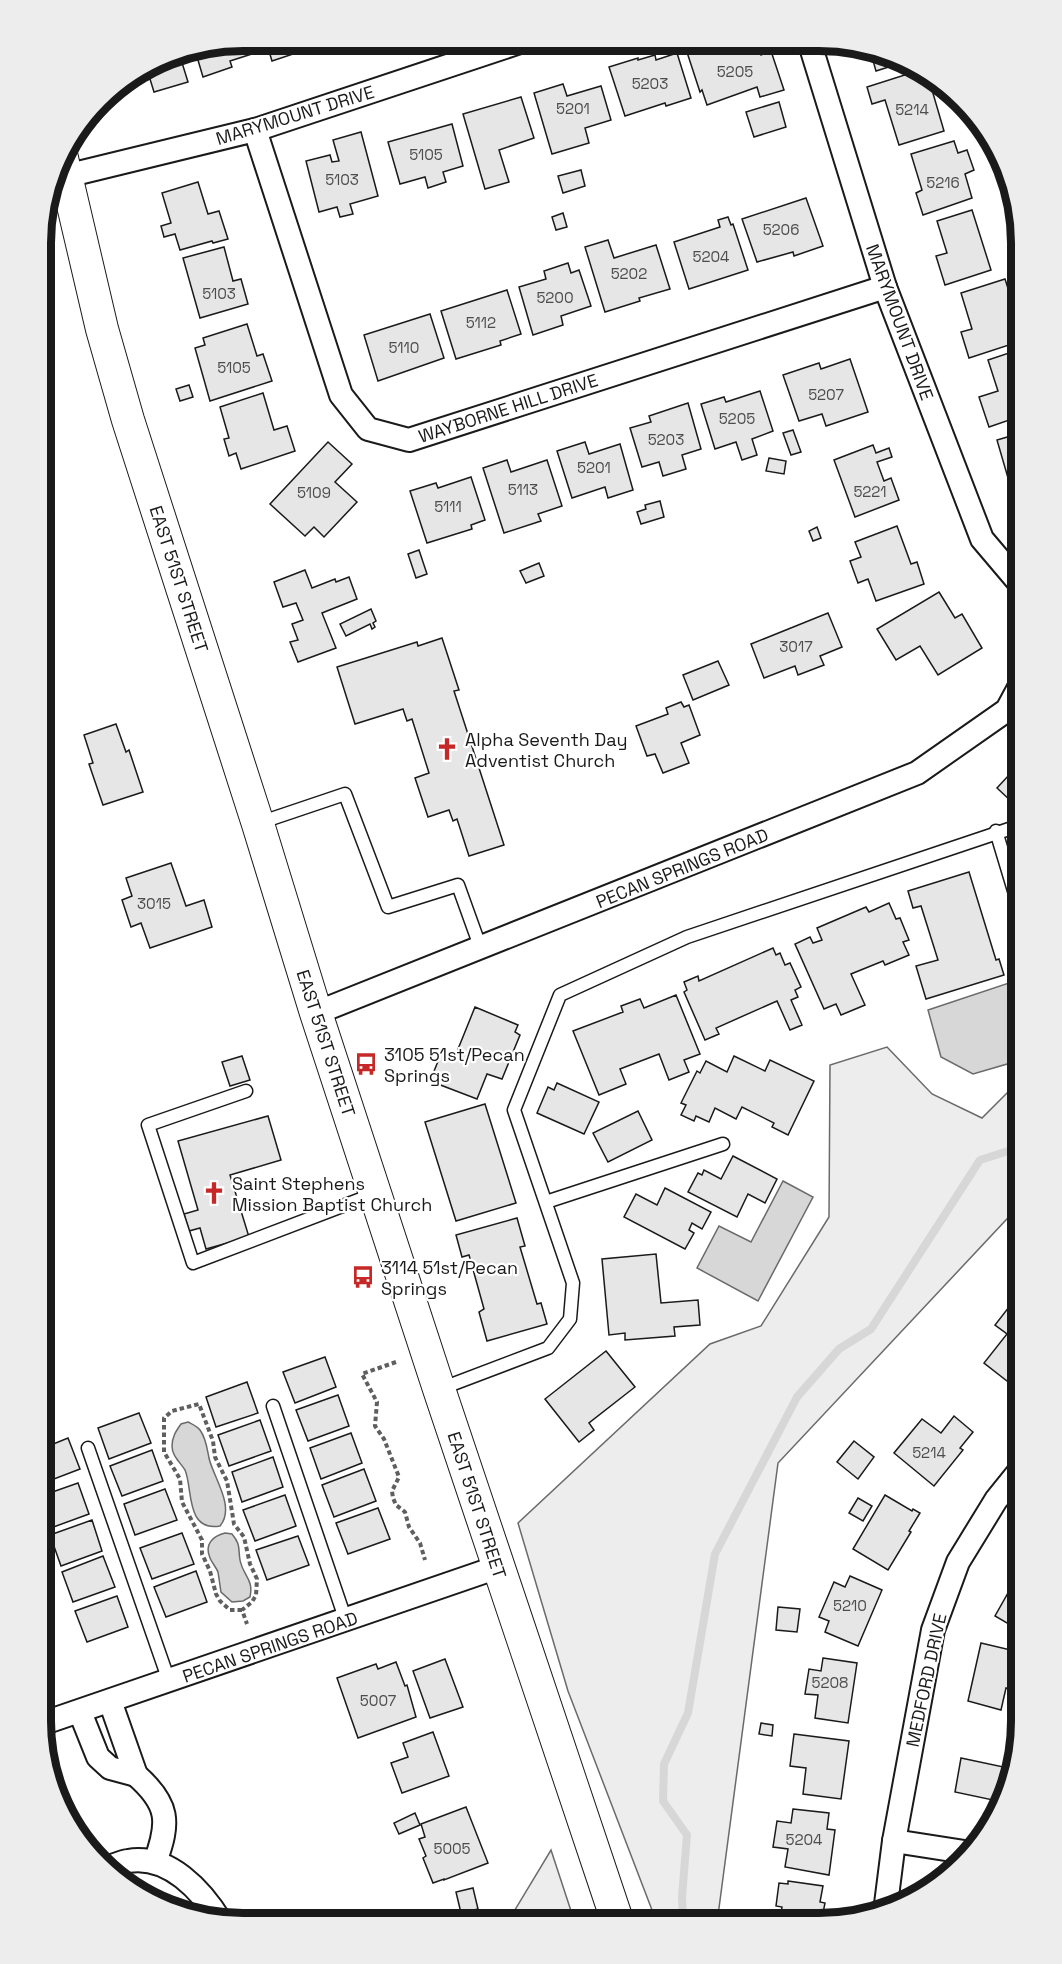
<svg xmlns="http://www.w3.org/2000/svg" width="1062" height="1964" font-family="'Space Grotesk',sans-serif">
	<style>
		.built { fill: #ededed; stroke: #6a6a6a; stroke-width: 1.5 }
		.water { fill: #d7d7d7; stroke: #6a6a6a; stroke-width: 1.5 }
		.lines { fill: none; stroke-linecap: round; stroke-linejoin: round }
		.stream { stroke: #d7d7d7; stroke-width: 8 }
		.building { fill: #e6e6e6; stroke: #1a1a1a; stroke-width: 1.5 }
		.lane-casing { stroke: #1a1a1a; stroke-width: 15 }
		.street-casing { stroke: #1a1a1a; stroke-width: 26 }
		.secondary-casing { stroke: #1a1a1a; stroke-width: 34 }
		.path { stroke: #5f5f5f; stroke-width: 4; stroke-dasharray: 4.5 3; stroke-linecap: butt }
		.lane { stroke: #fff; stroke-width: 12 }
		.street { stroke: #fff; stroke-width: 22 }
		.secondary { stroke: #fff; stroke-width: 32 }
		.labels { text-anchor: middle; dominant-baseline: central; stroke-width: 4.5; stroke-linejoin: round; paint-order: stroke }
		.number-label { font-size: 15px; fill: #4d4d4d }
		.street-label { font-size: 18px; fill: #1a1a1a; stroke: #fff }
		.poi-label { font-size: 18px; fill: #1a1a1a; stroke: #fff; text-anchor: start }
		.rim { fill: none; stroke: #1a1a1a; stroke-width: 8 }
	</style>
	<rect width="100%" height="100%" fill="#fff"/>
	<g class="built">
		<polygon points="887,1047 932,1094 982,1118 1021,1079 1021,1204 778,1463 717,1923 657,1923 568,1691 518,1523 710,1344 761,1326 829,1217 830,1065"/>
		<polygon points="551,1850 575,1923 507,1923"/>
	</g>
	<g class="water">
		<polygon points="1021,979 1021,1060 973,1074 941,1057 928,1010"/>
		<polygon points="783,1181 813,1197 758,1301 697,1268 719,1226 751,1242"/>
		<path d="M188 1422C192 1424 197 1426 200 1430 206 1438 207 1448 209 1458 213 1477 236 1507 220 1526 185 1532 193 1488 185 1470 180 1462 172 1456 172 1446 172 1437 176 1431 181 1424Z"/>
		<path d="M225 1533 232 1534C241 1545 238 1548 240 1560 243 1576 254 1579 250 1597L243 1601 232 1602 221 1592C220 1586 219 1578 218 1572 216 1567 212 1563 210 1558 204 1544 213 1536 225 1533Z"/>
	</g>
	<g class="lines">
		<polyline class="stream" points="683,1923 682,1897 687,1835 663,1801 664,1764 688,1713 715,1554 797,1397 839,1349 871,1329 980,1160 1021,1147"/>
	</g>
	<g class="building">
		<polygon points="243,40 254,41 258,52 230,61 232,67 203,77 195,50"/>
		<polygon points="266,41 299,41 302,51 272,61"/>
		<polygon points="684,43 757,44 761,55 771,51 784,90 760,97 757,87 707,105 702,90 700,92"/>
		<polygon points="870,50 898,64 876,71"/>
		<polygon points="179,53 188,82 154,92 150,79 119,89 118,85 166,56"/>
		<polygon points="677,53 691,98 666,106 665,103 625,116 609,67 638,58 638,60 655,55 656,60"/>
		<polygon points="914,72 927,78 930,83 944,131 899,145 885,100 872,104 867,87"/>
		<polygon points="563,84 567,96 601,86 611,120 585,128 589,143 552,154 534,93"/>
		<polygon points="521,97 534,138 499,150 509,182 485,189 463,114"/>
		<polygon points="779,102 786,127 754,137 746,112"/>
		<polygon points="452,124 463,166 443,172 446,182 428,188 425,177 400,184 388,142"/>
		<polygon points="361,132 378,196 350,204 353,214 340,217 337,207 319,212 306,161 330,155 332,162 339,161 333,140"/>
		<polygon points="954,141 958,153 967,150 974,170 965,174 972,198 923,215 916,193 922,190 911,154"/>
		<polygon points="581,170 585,186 563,193 558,176"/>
		<polygon points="198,182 208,214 219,211 228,239 213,243 212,241 180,250 175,234 164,237 161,226 171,223 162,193"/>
		<polygon points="806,198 823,246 794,256 793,252 757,262 742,219"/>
		<polygon points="972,210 991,270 945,285 936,256 947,253 937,221"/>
		<polygon points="563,213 567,227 556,230 552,217"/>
		<polygon points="728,217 731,225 733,224 748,270 689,289 674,242 720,227 718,220"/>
		<polygon points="608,240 614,258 656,245 670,289 639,298 640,301 605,312 585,247"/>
		<polygon points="224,247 233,281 241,279 248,304 200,318 183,258"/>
		<polygon points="568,263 571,273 579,270 591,306 561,316 563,325 533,335 519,287 546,279 544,271"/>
		<polygon points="1005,279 1013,304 1019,302 1021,310 1021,319 1017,321 1021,341 969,358 961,332 972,329 961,293"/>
		<polygon points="507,290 521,334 500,341 501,345 456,359 441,311"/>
		<polygon points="430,314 444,358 378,381 364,335"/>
		<polygon points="247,324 257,356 263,354 272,381 210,401 195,348 205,345 203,338"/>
		<polygon points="1021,349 1021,416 989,427 979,397 998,391 988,360"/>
		<polygon points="850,359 868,412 826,426 822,414 799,421 783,375 819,363 821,369"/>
		<polygon points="189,385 193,397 180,401 176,389"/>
		<polygon points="760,391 773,431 752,439 757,455 742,460 736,442 715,449 701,404 724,397 726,402"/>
		<polygon points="263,393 274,430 287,426 295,451 241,469 236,453 229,456 224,439 229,438 220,407"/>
		<polygon points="688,403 701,449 682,455 686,469 663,476 659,462 642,467 630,428 651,422 649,416"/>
		<polygon points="793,430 801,452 791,455 783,433"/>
		<polygon points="1021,433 1021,507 1017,509 997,440"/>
		<polygon points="328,442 352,464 335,482 357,502 324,537 314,527 305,536 270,504"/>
		<polygon points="585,442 589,454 620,444 633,490 608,498 605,487 572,498 557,451"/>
		<polygon points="873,445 876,453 889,448 892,457 877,462 884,481 891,478 899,500 855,517 834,460"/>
		<polygon points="769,458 786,461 784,474 766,471"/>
		<polygon points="507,460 511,472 547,460 562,506 538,514 541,521 504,533 483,468"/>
		<polygon points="471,477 485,520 471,525 472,529 427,543 410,491 436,483 438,488"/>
		<polygon points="660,501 664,517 641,524 637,512 646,509 645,505"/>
		<polygon points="897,526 911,564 917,562 924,584 876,601 868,579 858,583 850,561 861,557 855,542"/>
		<polygon points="817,527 821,538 813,541 809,531"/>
		<polygon points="419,550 427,574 416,578 408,554"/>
		<polygon points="539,563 544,576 526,583 520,571"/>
		<polygon points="305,570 312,588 335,579 336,582 349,577 357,599 322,613 336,648 298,662 290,642 298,640 292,624 303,620 296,603 283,607 274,582"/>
		<polygon points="939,592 955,618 962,614 982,648 938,675 920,646 896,660 877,629"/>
		<polygon points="371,609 376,621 373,623 375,627 372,629 370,624 346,636 340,624"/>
		<polygon points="828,613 842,647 820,656 824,665 798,675 795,666 764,678 751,644"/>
		<polygon points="442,638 459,690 454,691 504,845 469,856 457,819 453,821 449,810 428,817 415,778 429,773 412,719 407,721 403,709 355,724 337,667 417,642 418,646"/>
		<polygon points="718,661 729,685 693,700 683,675"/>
		<polygon points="681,702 684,707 689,705 700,735 681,743 689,763 663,773 655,754 647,756 636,726 668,714 666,708"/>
		<polygon points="116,724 126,752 129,750 143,792 103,805 89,764 93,763 84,735"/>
		<polygon points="1021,762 1021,805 1014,800 1012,802 997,788"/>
		<polygon points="171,863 186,906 204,900 212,927 150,948 141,923 131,927 122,900 132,896 126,878"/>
		<polygon points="969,872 996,960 999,959 1004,975 926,999 916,966 938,960 921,906 913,908 908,891"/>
		<polygon points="889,903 896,919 900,918 909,940 903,942 909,955 885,965 883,961 851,974 865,1005 841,1015 836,1004 824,1009 795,944 810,937 813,943 822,940 817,928 866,907 869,912"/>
		<polygon points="773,948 776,955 780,953 785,965 790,963 801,987 795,990 798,997 791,1000 802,1025 790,1030 777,1001 716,1028 719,1034 705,1040 684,992 687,990 684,982 698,976 699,981"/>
		<polygon points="676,995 700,1054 684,1060 689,1072 669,1080 659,1054 620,1069 626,1084 599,1095 573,1031 623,1012 621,1006 640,999 644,1008"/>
		<polygon points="475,1007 518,1025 515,1032 520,1035 502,1079 487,1074 477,1099 430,1081 441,1054 454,1059"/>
		<polygon points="242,1056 250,1080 230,1086 222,1062"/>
		<polygon points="734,1056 765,1071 770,1060 814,1081 788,1135 772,1127 774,1123 742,1107 736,1119 715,1108 709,1122 696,1116 694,1121 681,1115 686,1105 681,1103 697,1071 700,1073 706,1061 727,1072"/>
		<polygon points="557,1083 599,1102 584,1134 537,1113 548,1087 554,1090"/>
		<polygon points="485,1104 516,1203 456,1221 425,1122"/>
		<polygon points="638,1111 652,1140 608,1162 593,1133"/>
		<polygon points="268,1116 281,1160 230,1175 249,1237 206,1249 200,1228 189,1231 184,1214 198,1210 178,1141"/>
		<polygon points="733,1156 777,1179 765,1203 748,1194 737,1217 688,1192 698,1173 702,1175 704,1170 721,1179"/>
		<polygon points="665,1188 711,1212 702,1229 692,1223 689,1230 694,1233 685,1249 624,1217 636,1194 657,1205"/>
		<polygon points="517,1218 525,1246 520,1247 537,1304 541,1303 547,1324 487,1341 479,1312 484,1309 469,1255 462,1257 456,1235"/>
		<polygon points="656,1254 661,1303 698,1300 700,1325 674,1327 675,1336 625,1340 625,1333 609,1335 602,1259"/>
		<polygon points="1009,1307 1021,1315 1021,1381 1016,1388 984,1363 1007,1334 995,1325"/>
		<polygon points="606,1351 635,1387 589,1423 594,1430 579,1442 545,1399"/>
		<polygon points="325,1357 336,1387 295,1403 283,1372"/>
		<polygon points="247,1382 258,1413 216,1427 206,1397"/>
		<polygon points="338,1395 349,1426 308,1441 296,1410"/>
		<polygon points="139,1413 151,1443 109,1459 98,1428"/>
		<polygon points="954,1416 973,1432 960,1448 963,1450 934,1486 894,1453 922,1419 941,1433"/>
		<polygon points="260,1420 271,1451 229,1466 218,1435"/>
		<polygon points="351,1433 362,1463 321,1479 310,1448"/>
		<polygon points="68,1438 80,1469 41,1484 41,1449"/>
		<polygon points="854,1441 874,1457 858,1479 837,1462"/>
		<polygon points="152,1450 163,1481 122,1496 110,1466"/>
		<polygon points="273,1457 283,1487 242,1502 232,1472"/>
		<polygon points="364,1469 376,1501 334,1517 322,1485"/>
		<polygon points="78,1483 89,1514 48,1529 41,1510 41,1496"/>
		<polygon points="165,1489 177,1520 135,1535 124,1504"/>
		<polygon points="285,1495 296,1526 255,1541 243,1510"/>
		<polygon points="885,1495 912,1511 913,1509 920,1513 909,1531 911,1532 888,1570 853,1549"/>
		<polygon points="858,1498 872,1506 863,1521 849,1513"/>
		<polygon points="378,1508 390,1539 348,1554 336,1523"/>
		<polygon points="92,1520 102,1551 61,1566 50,1535"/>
		<polygon points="182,1533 194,1564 152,1579 140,1548"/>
		<polygon points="298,1536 309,1565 267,1580 256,1550"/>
		<polygon points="103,1556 115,1587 73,1602 62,1572"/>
		<polygon points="1021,1570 1021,1631 995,1616"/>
		<polygon points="196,1571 207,1602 166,1617 154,1587"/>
		<polygon points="850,1576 882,1590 858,1646 825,1632 829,1621 819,1617 834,1582 845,1587"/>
		<polygon points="117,1596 128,1627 87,1642 75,1611"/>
		<polygon points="778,1607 800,1609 797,1632 776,1630"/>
		<polygon points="981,1643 1015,1651 1012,1665 1021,1667 1018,1691 1006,1688 1001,1710 968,1701"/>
		<polygon points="823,1658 857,1663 848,1723 815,1718 818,1695 805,1694 809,1669 821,1671"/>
		<polygon points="445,1659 463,1707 430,1718 413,1671"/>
		<polygon points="396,1662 405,1686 407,1685 416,1717 358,1738 337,1678 376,1664 378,1669"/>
		<polygon points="761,1723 773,1725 772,1736 759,1734"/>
		<polygon points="433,1732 449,1776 402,1793 391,1763 408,1757 403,1743"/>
		<polygon points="794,1734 849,1741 841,1799 803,1794 806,1768 790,1766"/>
		<polygon points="961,1758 1013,1769 1006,1798 1003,1804 998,1803 998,1801 955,1792"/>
		<polygon points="466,1807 488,1863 444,1880 444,1879 433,1883 423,1858 426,1856 419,1839 425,1837 421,1824"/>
		<polygon points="793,1809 829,1813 827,1829 835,1830 829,1875 785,1867 788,1849 773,1847 777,1821 791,1823"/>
		<polygon points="415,1813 420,1825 399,1834 394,1823"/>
		<polygon points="788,1881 823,1886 820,1902 825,1903 821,1923 779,1923 782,1907 776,1906 779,1883 788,1884"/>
		<polygon points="473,1888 478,1909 461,1913 456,1892"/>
	</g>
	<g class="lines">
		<g class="lane-casing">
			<g id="lane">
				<polyline points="259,823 345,794 388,907 458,885 481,949"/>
				<polyline points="996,831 1021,914"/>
				<polyline points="246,1091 148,1125 193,1263 374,1194"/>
				<polyline points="546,1202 723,1144"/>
				<polyline points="440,1389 548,1348 570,1319 573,1283 514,1110 560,995 687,937 1021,825"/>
				<polyline points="273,1406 346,1621"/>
				<polyline points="88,1448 169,1681"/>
			</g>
		</g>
		<g class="street-casing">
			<g id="street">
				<polyline points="810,44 885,287 982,539 1021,585"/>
				<polyline points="255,130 341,395 368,429 409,440 885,287"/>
				<polyline points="66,176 255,130 520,42"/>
				<polyline points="316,1013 917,773 1007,710 1021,684"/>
				<polyline points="80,1712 98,1757 110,1768 136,1775 110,1701"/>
				<polyline points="41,1724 498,1567"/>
				<path d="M136 1775C169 1804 170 1822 155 1862"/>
				<polyline points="894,1841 971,1853"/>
				<path d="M106 1868C113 1866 121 1862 128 1861 169 1854 202 1891 221 1922"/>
				<polyline points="885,1912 894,1841 933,1630 958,1562 996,1500 1021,1469"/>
			</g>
		</g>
		<g class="secondary-casing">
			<polyline id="secondary" points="61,154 102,329 128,420 258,824 316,1013 439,1389 618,1923"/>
		</g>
		<g class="path">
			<polyline points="396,1362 362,1374 377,1402 375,1426 384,1439 399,1477 392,1491 393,1498 396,1505 405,1512 409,1527 420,1543 425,1560"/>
			<polyline points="242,1610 230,1610 220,1601 216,1594 210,1571 202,1554 202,1540 182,1502 180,1479 164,1452 164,1418 172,1411 199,1404 213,1441 215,1457 227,1481 234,1524 244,1537 250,1564 257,1579 256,1595 252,1602 242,1610 247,1624"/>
		</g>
		<use href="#lane" class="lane"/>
		<use href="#street" class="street"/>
		<use href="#secondary" class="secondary"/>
	</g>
	<defs>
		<g id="church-bare" transform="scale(1.8)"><path d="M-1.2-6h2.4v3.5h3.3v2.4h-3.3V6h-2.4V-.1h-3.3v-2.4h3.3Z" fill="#c62828" stroke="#fff" stroke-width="2.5" paint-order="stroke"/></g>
		<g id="bus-bare" transform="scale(1.8)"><path d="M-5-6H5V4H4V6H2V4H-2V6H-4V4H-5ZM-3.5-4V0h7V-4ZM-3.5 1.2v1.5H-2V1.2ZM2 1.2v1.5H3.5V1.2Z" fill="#c62828" stroke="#fff" stroke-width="2.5" paint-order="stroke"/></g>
	</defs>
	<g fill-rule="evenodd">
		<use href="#church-bare" x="447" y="749"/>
		<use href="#bus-bare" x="366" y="1064"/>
		<use href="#church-bare" x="214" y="1193"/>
		<use href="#bus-bare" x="363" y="1277"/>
	</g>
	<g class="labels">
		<g class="number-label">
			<text x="735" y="71">5205</text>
			<text x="650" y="83">5203</text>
			<text x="573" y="108">5201</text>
			<text x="912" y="109">5214</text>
			<text x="426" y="154">5105</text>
			<text x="342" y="179">5103</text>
			<text x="943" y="182">5216</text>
			<text x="781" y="229">5206</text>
			<text x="711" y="256">5204</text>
			<text x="629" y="273">5202</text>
			<text x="219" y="293">5103</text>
			<text x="555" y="297">5200</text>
			<text x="481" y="322">5112</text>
			<text x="404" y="347">5110</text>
			<text x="234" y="367">5105</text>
			<text x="826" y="394">5207</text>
			<text x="737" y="418">5205</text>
			<text x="666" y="439">5203</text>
			<text x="594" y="467">5201</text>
			<text x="523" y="489">5113</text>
			<text x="870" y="491">5221</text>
			<text x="314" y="492">5109</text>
			<text x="448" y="506">5111</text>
			<text x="796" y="646">3017</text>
			<text x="154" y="903">3015</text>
			<text x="929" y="1452">5214</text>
			<text x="850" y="1605">5210</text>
			<text x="830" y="1682">5208</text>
			<text x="378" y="1700">5007</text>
			<text x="804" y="1839">5204</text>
			<text x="452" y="1848">5005</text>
		</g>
		<g class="street-label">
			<text transform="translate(295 115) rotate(-17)">MARYMOUNT DRIVE</text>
			<text transform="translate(900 322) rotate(70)">MARYMOUNT DRIVE</text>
			<text transform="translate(508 408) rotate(-18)">WAYBORNE HILL DRIVE</text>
			<text transform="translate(179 579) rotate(72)">EAST 51ST STREET</text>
			<text transform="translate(682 868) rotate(-22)">PECAN SPRINGS ROAD</text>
			<text transform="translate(326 1043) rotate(72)">EAST 51ST STREET</text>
			<text transform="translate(477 1505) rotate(72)">EAST 51ST STREET</text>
			<text transform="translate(270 1647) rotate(-19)">PECAN SPRINGS ROAD</text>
			<text transform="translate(926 1680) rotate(-78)">MEDFORD DRIVE</text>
		</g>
		<g class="poi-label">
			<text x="465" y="739">Alpha Seventh Day<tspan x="465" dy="21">Adventist Church</tspan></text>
			<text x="384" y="1054">3105 51st/Pecan<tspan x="384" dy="21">Springs</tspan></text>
			<text x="232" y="1183">Saint Stephens<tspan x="232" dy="21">Mission Baptist Church</tspan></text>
			<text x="381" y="1267">3114 51st/Pecan<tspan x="381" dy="21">Springs</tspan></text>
		</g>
	</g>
	<path d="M0 0H1062V1964H0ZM243 51H819A192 192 0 0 1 1011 243V1721A192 192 0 0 1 819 1913H243A192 192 0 0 1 51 1721V243A192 192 0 0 1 243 51Z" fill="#ededed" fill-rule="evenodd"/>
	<path class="rim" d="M243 51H819A192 192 0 0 1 1011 243V1721A192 192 0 0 1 819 1913H243A192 192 0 0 1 51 1721V243A192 192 0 0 1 243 51Z"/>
</svg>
